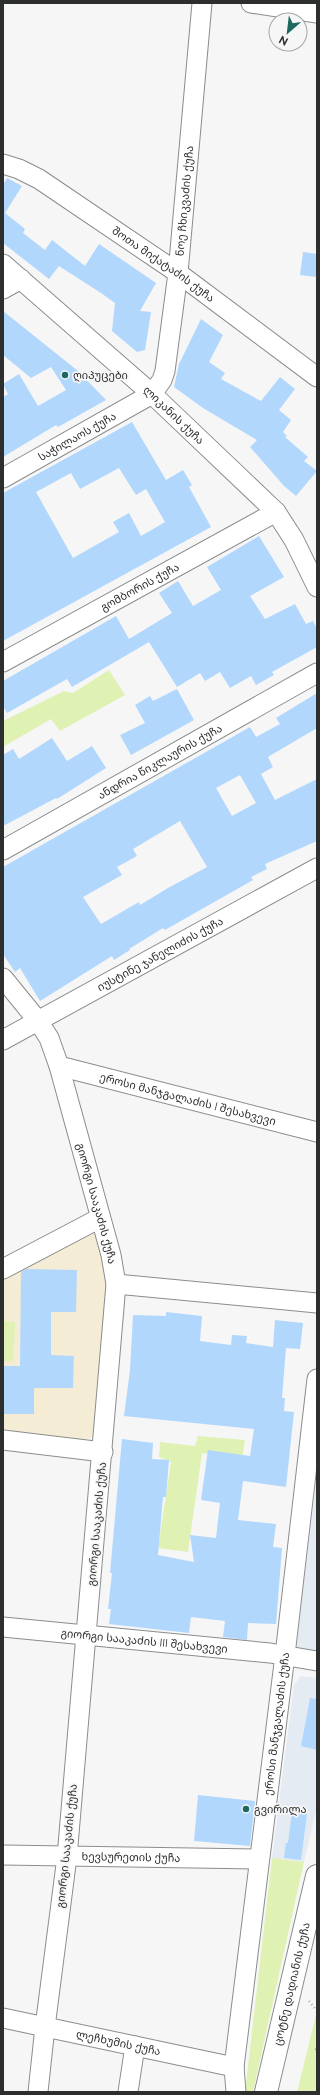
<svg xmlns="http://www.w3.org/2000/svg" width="320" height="2095" font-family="Raleway,'Noto Sans Georgian',sans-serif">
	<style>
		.built { fill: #e4ebf2 }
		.education { fill: #f5ecd6 }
		.green { fill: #dff2b4 }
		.building { fill: #b1d7fd; fill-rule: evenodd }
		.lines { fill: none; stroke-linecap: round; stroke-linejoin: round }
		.minor-casing { stroke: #8b8c8c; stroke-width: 21 }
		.major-casing { stroke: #8b8c8c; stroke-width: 24 }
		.path { stroke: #a7a7a8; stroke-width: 2.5; stroke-dasharray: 1 3; stroke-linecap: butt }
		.minor { stroke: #fff; stroke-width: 19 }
		.major { stroke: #fff; stroke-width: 22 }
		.poi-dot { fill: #1d6861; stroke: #f6f6f7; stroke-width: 1.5 }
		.labels { text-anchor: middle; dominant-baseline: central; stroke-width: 3.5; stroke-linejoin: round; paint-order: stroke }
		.street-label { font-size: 11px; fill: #2d2e2e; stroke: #f6f6f7 }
		.poi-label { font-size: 11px; fill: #2d2e2e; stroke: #f6f6f7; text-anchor: start }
	</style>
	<rect width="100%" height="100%" fill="#f6f6f7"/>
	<g class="built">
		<polygon points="317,1474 317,1653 296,1650"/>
		<polygon points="301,1676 317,1678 317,1806 304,1862 272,1858 294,1685"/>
	</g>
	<polygon class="education" points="97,1228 109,1282 94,1437 82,1440 3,1432 3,1279"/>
	<g class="green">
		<polygon points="109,670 125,695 60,731 51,719 3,747 3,721 64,691 73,693"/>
		<polygon points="3,1321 15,1322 13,1361 3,1361"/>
		<polygon points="198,1436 245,1440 242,1459 202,1453 188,1552 158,1548 171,1462 159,1457 160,1442 195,1446"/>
		<polygon points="272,1858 304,1862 253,2092 245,2092"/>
		<polygon points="316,2015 317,2092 297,2092"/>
	</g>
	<g class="building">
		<polygon points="7,178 22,186 5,213 25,229 23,233 45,250 52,240 85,266 99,244 156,283 140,311 151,312 145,350 137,352 112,331 115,303 101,293 59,266 49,279 3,243 3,185"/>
		<polygon points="303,252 317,254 317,277 300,275"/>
		<polygon points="3,311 78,371 106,400 58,427 56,425 3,457 3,397 8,394 3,384 19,374 38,406 66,390 51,367 31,378 3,355"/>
		<polygon points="201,319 223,335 209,362 225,373 221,379 261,401 280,377 295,389 279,410 291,420 283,432 287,436 285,437 308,457 304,461 317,471 296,496 284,486 250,447 257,440 203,408 174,387 179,364"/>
		<path d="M132 422 166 480 183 470 192 485 189 487 211 527 3 641V493ZM119 468 136 495 146 489 165 522 141 536 129 513 113 522 119 532 73 558 36 492 71 473 80 489Z"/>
		<polygon points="259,536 284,577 250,596 265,619 295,604 306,624 313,621 317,629 317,647 272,672 274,675 256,685 251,676 230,688 220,672 205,681 200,673 177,687 149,642 72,687 67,679 7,713 3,706 3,681 116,616 129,639 172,613 159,593 178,581 193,606 221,590 207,567"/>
		<polygon points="177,689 194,720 131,755 120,735 145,723 135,705 150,696 153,701"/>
		<path d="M317 693V728L268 757 273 767 261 774 275 800 317 779V841L265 864 267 869 251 877 253 880 165 930 163 928 129 949 130 950 114 960 112 956 40 1001 20 968 15 972 3 954V867L250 727 256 737 280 724 276 718ZM240 775 256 803 232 816 216 788ZM180 821 207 867 168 888 140 905 139 902 101 924 83 897 122 875 117 867 137 856 133 849Z"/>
		<polygon points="52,738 67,761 92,746 106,768 57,799 56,798 3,826 3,755 13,749 19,759"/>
		<polygon points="26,1269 77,1270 76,1312 51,1312 51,1355 74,1356 73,1388 34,1388 34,1414 3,1414 3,1366 20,1366 21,1272"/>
		<polygon points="166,1312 202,1316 200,1341 231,1345 232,1335 247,1336 246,1343 273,1347 275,1320 303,1323 300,1349 286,1348 282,1398 285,1398 284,1411 294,1412 286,1487 243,1481 238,1520 276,1524 273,1547 282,1548 276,1624 248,1623 247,1640 223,1637 225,1621 191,1617 189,1633 109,1624 111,1609 108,1609 112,1573 110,1573 122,1439 153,1443 152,1459 169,1460 166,1497 163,1497 158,1555 194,1562 190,1535 216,1538 220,1503 201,1500 208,1450 250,1456 254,1429 124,1416 130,1370 133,1315 166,1316"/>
		<polygon points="310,1698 317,1699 317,1750 301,1746"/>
		<polygon points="198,1795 255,1801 250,1846 194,1841"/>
		<polygon points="292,1812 307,1814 301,1860 284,1858 286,1843 288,1843"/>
	</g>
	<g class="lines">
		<g class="minor-casing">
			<g id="minor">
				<polyline points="251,3 317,13"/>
				<path id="s1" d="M3 164 19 169 39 179 178 273 317 377"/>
				<path id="s2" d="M3 264 152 394 276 512 294 540 317 587"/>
				<polyline points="3,289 21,279"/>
				<path id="s3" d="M3 478 152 394 162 380 165 371 178 273 202 3"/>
				<path id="s4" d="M3 662 276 512"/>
				<path id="s5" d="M3 850 317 673"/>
				<path id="s6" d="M3 978 38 1021 49 1038 59 1066 111 1255 116 1284 67 1857 45 2027 38 2092"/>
				<path id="s7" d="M3 1040 317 868"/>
				<path id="s8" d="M59 1066 317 1132"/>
				<polyline points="3,1269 100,1218"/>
				<polyline points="116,1284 317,1303"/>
				<polyline points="3,1440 103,1452"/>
				<path id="s9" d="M3 1627 270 1653 317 1661"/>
				<path id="s10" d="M3 1855 259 1859"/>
				<path id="s11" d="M3 2018 234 2067"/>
				<polyline points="128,2092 135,2046"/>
				<path id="s12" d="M236 2092 234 2067 285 1655 317 1379"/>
			</g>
		</g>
		<g class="major-casing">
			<g id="major">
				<path id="s13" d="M266 2092 317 1876"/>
			</g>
		</g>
		<g class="path">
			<polyline points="309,2001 317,2011"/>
			<polyline points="315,2049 317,2050"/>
		</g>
		<use href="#minor" class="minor"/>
		<use href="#major" class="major"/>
	</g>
	<g class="poi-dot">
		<circle cx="65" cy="375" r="4"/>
		<circle cx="246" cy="1809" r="4"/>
	</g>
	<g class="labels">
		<g class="street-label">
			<text stroke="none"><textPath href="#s3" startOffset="369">ნოე ჩხიკვაძის ქუჩა</textPath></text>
			<text stroke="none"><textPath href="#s1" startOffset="190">შოთა მიქატაძის ქუჩა</textPath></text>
			<text stroke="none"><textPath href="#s2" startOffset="228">ლიკანის ქუჩა</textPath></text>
			<text stroke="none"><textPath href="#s3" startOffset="85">საჭილაოს ქუჩა</textPath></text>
			<text stroke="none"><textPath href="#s4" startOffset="156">გომბორის ქუჩა</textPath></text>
			<text stroke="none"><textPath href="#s5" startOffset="180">ანდრია წიკლაურის ქუჩა</textPath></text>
			<text stroke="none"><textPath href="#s7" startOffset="179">იუსტინე ჯანელიძის ქუჩა</textPath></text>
			<text stroke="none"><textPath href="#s8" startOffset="133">ეროსი მანჯგალაძის I შესახვევი</textPath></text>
			<text stroke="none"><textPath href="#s6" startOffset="248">გიორგი სააკაძის ქუჩა</textPath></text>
			<text transform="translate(97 1524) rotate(-85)">გიორგი სააკაძის ქუჩა</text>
			<text stroke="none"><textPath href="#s9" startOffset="142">გიორგი სააკაძის III შესახვევი</textPath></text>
			<text stroke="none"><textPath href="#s12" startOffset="371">ეროსი მანჯგალაძის ქუჩა</textPath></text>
			<text transform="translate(67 1846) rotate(-84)">გიორგი სააკაძის ქუჩა</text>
			<text stroke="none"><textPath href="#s10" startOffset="128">ხევსურეთის ქუჩა</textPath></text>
			<text stroke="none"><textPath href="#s13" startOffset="111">ცოტნე დადიანის ქუჩა</textPath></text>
			<text stroke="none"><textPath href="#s11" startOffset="118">ლეჩხუმის ქუჩა</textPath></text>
		</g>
		<g class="poi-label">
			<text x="73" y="375">ღიპუცები</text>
			<text x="254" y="1809">გვირილა</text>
		</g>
	</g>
	<rect width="320" height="2095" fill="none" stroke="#2d2e2e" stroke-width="8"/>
	<g transform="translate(288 32) rotate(208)"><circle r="19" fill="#f6f6f7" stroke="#a6a6a7"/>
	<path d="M0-3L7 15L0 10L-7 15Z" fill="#1d6861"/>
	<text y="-6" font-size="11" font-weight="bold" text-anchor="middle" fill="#2d2e2e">N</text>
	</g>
</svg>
